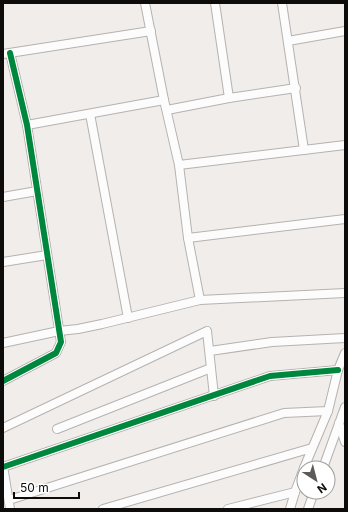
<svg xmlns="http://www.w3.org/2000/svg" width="348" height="512" font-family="Inter,sans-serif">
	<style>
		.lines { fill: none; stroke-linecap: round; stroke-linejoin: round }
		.minor-casing { stroke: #b5b2b0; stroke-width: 10 }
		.minor { stroke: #fdfcfc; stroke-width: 8 }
		.cycleway-casing { stroke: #fff; stroke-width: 8 }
		.cycleway { stroke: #00873e; stroke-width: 6 }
	</style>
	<rect width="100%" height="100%" fill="#f0edea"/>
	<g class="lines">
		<g class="minor-casing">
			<g id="minor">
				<polyline points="145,3 164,100 179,165 188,238 200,300"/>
				<polyline points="215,3 229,98"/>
				<polyline points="282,3 304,150"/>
				<polyline points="288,41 345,31"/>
				<polyline points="3,54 151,31"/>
				<polyline points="167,110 229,98 296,88"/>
				<polyline points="90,114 128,318"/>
				<polyline points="27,125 164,100"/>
				<polyline points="179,165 345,145"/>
				<polyline points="3,197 37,191"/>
				<polyline points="188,238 345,219"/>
				<polyline points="3,262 47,255"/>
				<polyline points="3,343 59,331 78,329 102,324 200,300 345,293"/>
				<polyline points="210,351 272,342 345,338"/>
				<polyline points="3,381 56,353 61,342 27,125 10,53"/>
				<polyline points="339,423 345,442"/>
				<polyline points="3,428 207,331 214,396"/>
				<polyline points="57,429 211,368"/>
				<polyline points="3,466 10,509"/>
				<polyline points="3,467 270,376 338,370"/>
				<polyline points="304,468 328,411 338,370 345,353"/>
				<polyline points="323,468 345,407"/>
				<polyline points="9,500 284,413 328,411"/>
				<polyline points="103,509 312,448"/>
				<polyline points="228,509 295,492"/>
				<polyline points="290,509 295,492 304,468"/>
				<polyline points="308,509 314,492"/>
			</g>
		</g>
		<use href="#minor" class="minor"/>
		<g class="cycleway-casing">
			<g id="cycleway">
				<polyline points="3,381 56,353 61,342 27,125 10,53"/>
				<polyline points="3,467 270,376 338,370"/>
			</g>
		</g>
		<use href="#cycleway" class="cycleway"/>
	</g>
	<rect width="348" height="512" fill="none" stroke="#0e0c0b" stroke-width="8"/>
	<g transform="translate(316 480) rotate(144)"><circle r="19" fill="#ffffff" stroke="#9f9e9d"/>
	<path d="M0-3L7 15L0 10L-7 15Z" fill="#5d5b59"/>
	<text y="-6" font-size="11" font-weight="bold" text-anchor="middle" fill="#0e0c0b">N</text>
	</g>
	<path d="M14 492v6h65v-6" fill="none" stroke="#0e0c0b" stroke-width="2"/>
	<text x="20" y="492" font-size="12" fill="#0e0c0b" stroke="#ffffff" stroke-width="3" paint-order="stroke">50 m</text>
</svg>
